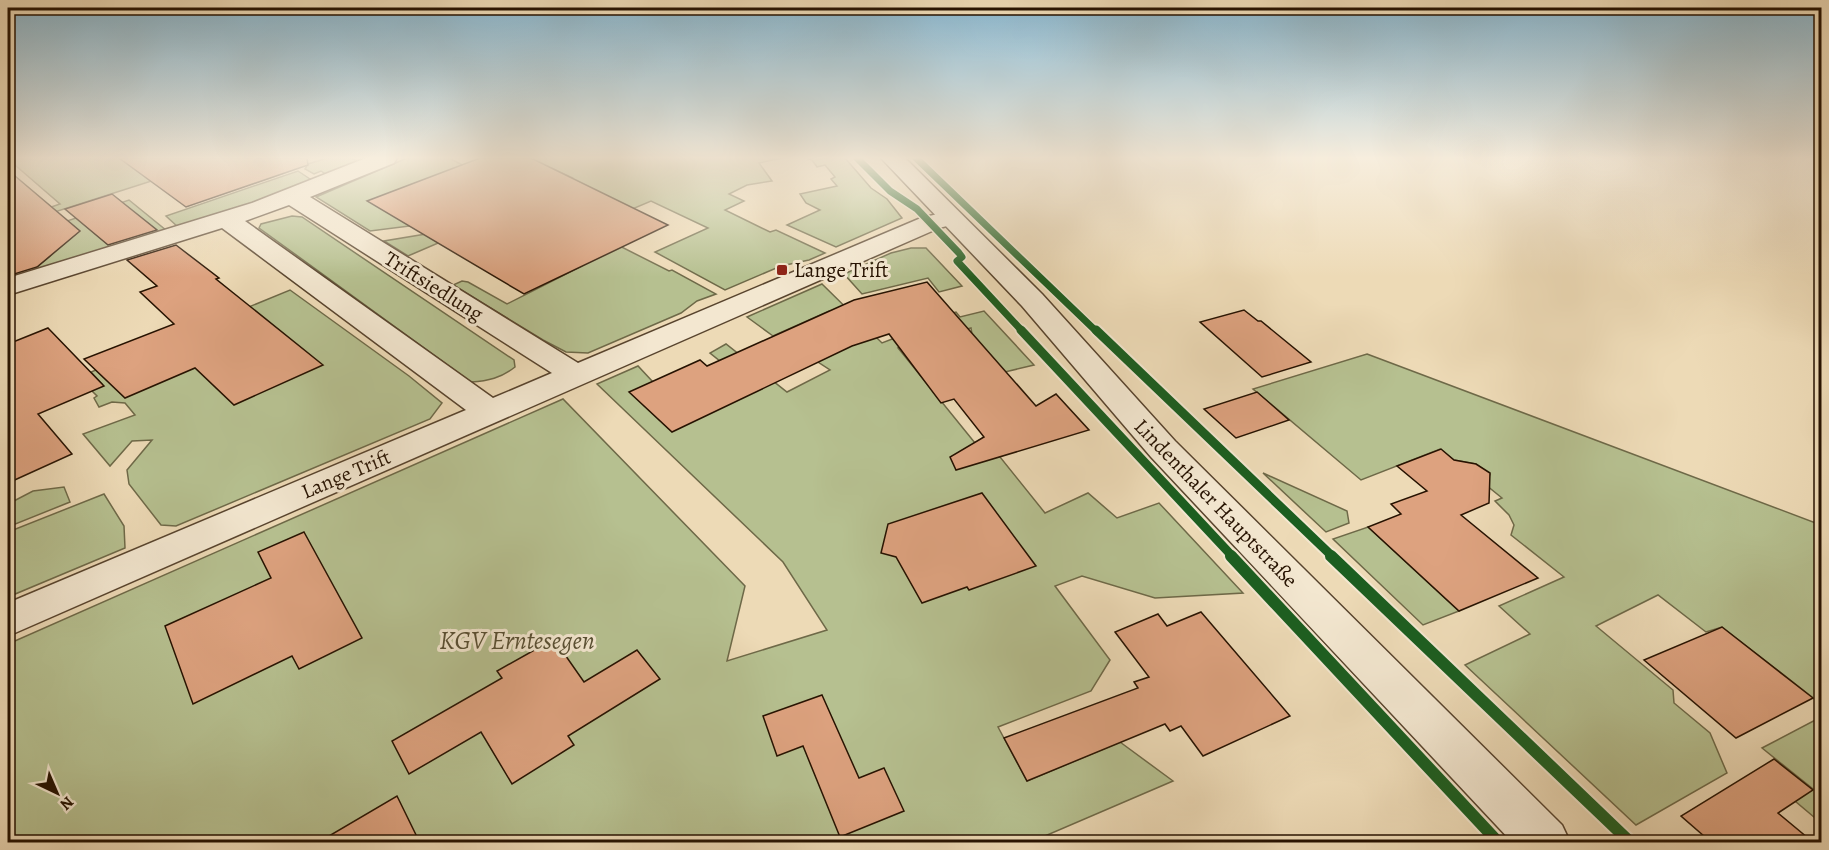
<svg xmlns="http://www.w3.org/2000/svg" width="1829" height="850" font-family="Alegreya,serif">
	<style>
		.green { fill: #b6c090; stroke: #6e6948; stroke-width: 1.5 }
		.building { fill: #dda27f; stroke: #261201; stroke-width: 1.5 }
		.lines { fill: none; stroke-linecap: round; stroke-linejoin: round }
		.minor-casing { stroke: #58442e; stroke-width: 3 }
		.tertiary-casing { stroke: #58442e; stroke-width: 3 }
		.minor { fill: #f3e7d0; fill-rule: evenodd }
		.tertiary { fill: #f3e7d0; fill-rule: evenodd }
		.cycleway-far2-casing { stroke: #f3e7d0; stroke-width: 10 }
		.cycleway-far1-casing { stroke: #f3e7d0; stroke-width: 13 }
		.cycleway-casing { stroke: #f3e7d0; stroke-width: 16 }
		.cycleway-far2 { stroke: #1b5e20; stroke-width: 7 }
		.cycleway-far1 { stroke: #1b5e20; stroke-width: 9 }
		.cycleway { stroke: #1b5e20; stroke-width: 12 }
		.poi-dot { fill: #8f2418; stroke: #f3e7d0; stroke-width: 2 }
		.labels { text-anchor: middle; dominant-baseline: central; stroke-width: 6; stroke-linejoin: round; paint-order: stroke }
		.poi-label { font-size: 21px; fill: #261201; stroke: #f3e7d0; text-anchor: start }
		.street-label { font-size: 21px; fill: #261201; stroke: #f3e7d0 }
		.near-park-label { font-size: 26px; font-style: italic; fill: #584f33; stroke: #f3e7d0 }
	</style>
	<rect width="100%" height="100%" fill="#eddab6"/>
	<filter id="stains"><feTurbulence type="fractalNoise" baseFrequency=".00333" numOctaves="4"/><feColorMatrix values="0 0 0 0 .2 0 0 0 0 .09 0 0 0 0 .02 0 0 0 .5 -.17"/></filter>
	<radialGradient id="worn" r=".72"><stop offset=".6" stop-color="#630" stop-opacity="0"/><stop offset="1" stop-color="#630" stop-opacity=".3"/></radialGradient>
	<g class="green">
		<polygon points="12,158 134,158 192,168 36,218 31,214 60,204 8,159"/>
		<polygon points="327,158 350,158 360,162 327,175 321,171 314,174 305,169 308,164"/>
		<polygon points="407,158 449,158 507,188 449,221 370,231 316,197"/>
		<polygon points="512,158 782,158 759,163 772,181 747,185 729,194 744,201 725,210 770,232 776,230 825,253 809,260 781,266 725,290 655,252 708,228 651,201 585,229 573,178 551,168"/>
		<polygon points="806,158 845,158 871,188 887,199 902,218 836,247 787,225 820,210 806,203 800,194 837,186 831,179 835,177 825,165 817,167 812,160"/>
		<polygon points="298,171 313,181 250,206 179,228 166,216"/>
		<polygon points="129,200 167,231 32,271 49,257 17,257 8,248 8,241"/>
		<path d="M292 216 302 217 514 360 515 367C501 378 488 381 471 382L259 228 261 224Z"/>
		<polygon points="480,225 408,256 384,241"/>
		<polygon points="598,235 669,271 672,270 716,294 697,301 681,313 588,353 566,352 543,340 453,285 462,281 468,282 507,304 582,266"/>
		<polygon points="911,248 926,248 962,286 939,292 928,278 862,294 844,274 891,253"/>
		<polygon points="822,284 882,343 900,336 896,327 956,312 960,317 984,311 1034,365 1005,372 972,334 971,328 898,348 975,443 984,437 1045,513 1088,493 1117,518 1159,503 1243,593 1155,598 1082,576 1055,586 1110,660 1091,691 998,727 1027,781 1120,742 1173,781 1031,842 8,842 8,644 563,399 745,586 727,661 827,630 783,562 597,384 638,366 653,382 756,390 710,353 726,344 787,392 830,370 818,362 849,324 829,311 773,336 747,317"/>
		<polygon points="290,290 409,376 442,403 430,419 176,526 161,525 129,484 127,470 152,440 132,441 110,466 83,434 135,415 125,403 112,402 99,407 94,398 97,396 90,389 102,384 91,372"/>
		<polygon points="1367,354 1821,525 1821,704 1722,627 1706,632 1658,595 1596,626 1673,690 1674,703 1710,733 1727,773 1636,825 1465,665 1530,634 1499,606 1564,577 1511,535 1514,525 1509,515 1495,501 1502,498 1486,485 1490,474 1476,464 1454,460 1440,449 1361,480 1253,389"/>
		<polygon points="1263,473 1347,511 1349,523 1326,532"/>
		<polygon points="64,487 70,502 8,527 8,504 33,491"/>
		<polygon points="104,494 124,526 125,548 8,597 8,532"/>
		<polygon points="1368,527 1459,611 1423,625 1333,539"/>
		<polygon points="1821,717 1821,823 1795,801 1813,789 1762,748"/>
	</g>
	<g class="building">
		<polygon points="119,158 307,158 308,165 186,207"/>
		<polygon points="480,158 531,158 668,225 524,294 367,201"/>
		<polygon points="8,170 80,231 37,267 8,276"/>
		<polygon points="112,194 157,230 108,245 65,209"/>
		<polygon points="176,245 219,278 216,279 323,365 234,405 195,368 125,398 84,359 174,324 140,292 157,286 127,260"/>
		<polygon points="927,282 1036,406 1056,394 1089,430 956,470 950,457 984,437 954,399 941,403 889,334 852,346 672,432 629,392 700,360 707,366 854,300"/>
		<polygon points="1244,310 1258,321 1261,321 1311,362 1262,377 1200,322"/>
		<polygon points="48,328 104,386 38,414 72,454 8,483 8,344"/>
		<polygon points="1257,392 1289,420 1236,438 1204,409"/>
		<polygon points="1441,449 1454,460 1476,464 1490,473 1489,503 1461,515 1538,578 1459,611 1368,527 1401,514 1391,504 1427,491 1397,466"/>
		<polygon points="982,493 1036,566 969,590 967,587 922,603 896,557 881,553 888,524"/>
		<polygon points="304,532 362,638 299,669 292,656 193,704 165,626 271,578 258,552"/>
		<polygon points="1201,612 1290,716 1203,756 1181,726 1170,731 1165,724 1027,781 1004,738 1138,688 1134,682 1149,677 1115,632 1158,614 1167,626"/>
		<polygon points="1722,627 1813,698 1736,738 1644,660"/>
		<polygon points="554,639 584,682 637,650 660,679 568,736 574,745 512,784 481,732 409,774 392,741 502,678 497,671"/>
		<polygon points="822,695 859,778 884,768 904,811 840,837 803,746 777,756 763,716"/>
		<polygon points="1774,759 1813,790 1778,813 1814,843 1712,843 1681,816"/>
		<polygon points="397,796 420,843 317,843"/>
	</g>
	<g class="lines">
		<g class="minor-casing">
			<path id="minor" d="M366 158H397L394 163 310 197 578 363 921 218 950 211 959 213 962 218 959 223 939 228 8 636V603L466 410 222 228 8 295V278L252 203ZM289 205 552 373 493 398 245 221Z"/>
		</g>
		<g class="tertiary-casing">
			<polygon id="tertiary" points="881,158 905,158 1042,294 1175,441 1562,825 1570,842 1512,842 1151,457 1022,306"/>
		</g>
		<use href="#minor" class="minor"/>
		<use href="#tertiary" class="tertiary"/>
		<g class="cycleway-far2-casing">
			<g id="cycleway-far2">
				<polyline points="857,158 890,191 917,209 959,253 962,257 957,261 1023,332"/>
				<polyline points="916,158 1097,332"/>
			</g>
		</g>
		<g class="cycleway-far1-casing">
			<g id="cycleway-far1">
				<polyline points="1021,330 1233,557"/>
				<polyline points="1096,330 1333,557"/>
			</g>
		</g>
		<g class="cycleway-casing">
			<g id="cycleway">
				<polyline points="1231,556 1498,842"/>
				<polyline points="1331,556 1630,842"/>
			</g>
		</g>
		<use href="#cycleway-far2" class="cycleway-far2"/>
		<use href="#cycleway-far1" class="cycleway-far1"/>
		<use href="#cycleway" class="cycleway"/>
	</g>
	<linearGradient id="sky" x2="0" y2="1"><stop stop-color="#88b7d0"/><stop offset="0.57" stop-color="#f7eede"/><stop offset="1" stop-color="#f7eede" stop-opacity="0"/></linearGradient>
	<rect width="1829" height="277" fill="url(#sky)"/>
	<rect class="poi-dot" x="776" y="264" width="12" height="12" rx="3"/>
	<g class="labels">
		<g class="poi-label">
			<text x="794" y="270">Lange Trift</text>
		</g>
		<g class="street-label">
			<text transform="translate(434 286) rotate(32)">Triftsiedlung</text>
			<text transform="translate(346 474) rotate(-23)">Lange Trift</text>
			<text transform="translate(1216 503) rotate(46)">Lindenthaler Hauptstraße</text>
		</g>
		<g class="near-park-label">
			<text x="517" y="640">KGV Erntesegen</text>
		</g>
	</g>
	<rect width="1829" height="850" fill="none" stroke="#eddab6" stroke-width="30"/>
	<rect x="9" y="9" width="1811" height="832" fill="none" stroke="#261201" stroke-width="3"/>
	<rect x="15" y="15" width="1799" height="820" fill="none" stroke="#261201" stroke-width="1.5"/>
	<g transform="translate(57 793) rotate(136)" stroke="#f3e7d0" stroke-width="4.5" paint-order="stroke">
	<path d="M0-4.5L10 22L0 15L-10 22Z" fill="#261201"/>
	<text y="-9" font-size="16" font-weight="bold" text-anchor="middle" fill="#261201">N</text>
	</g>
	<rect width="100%" height="100%" filter="url(#stains)"/>
	<rect width="100%" height="100%" fill="url(#worn)"/>
</svg>
